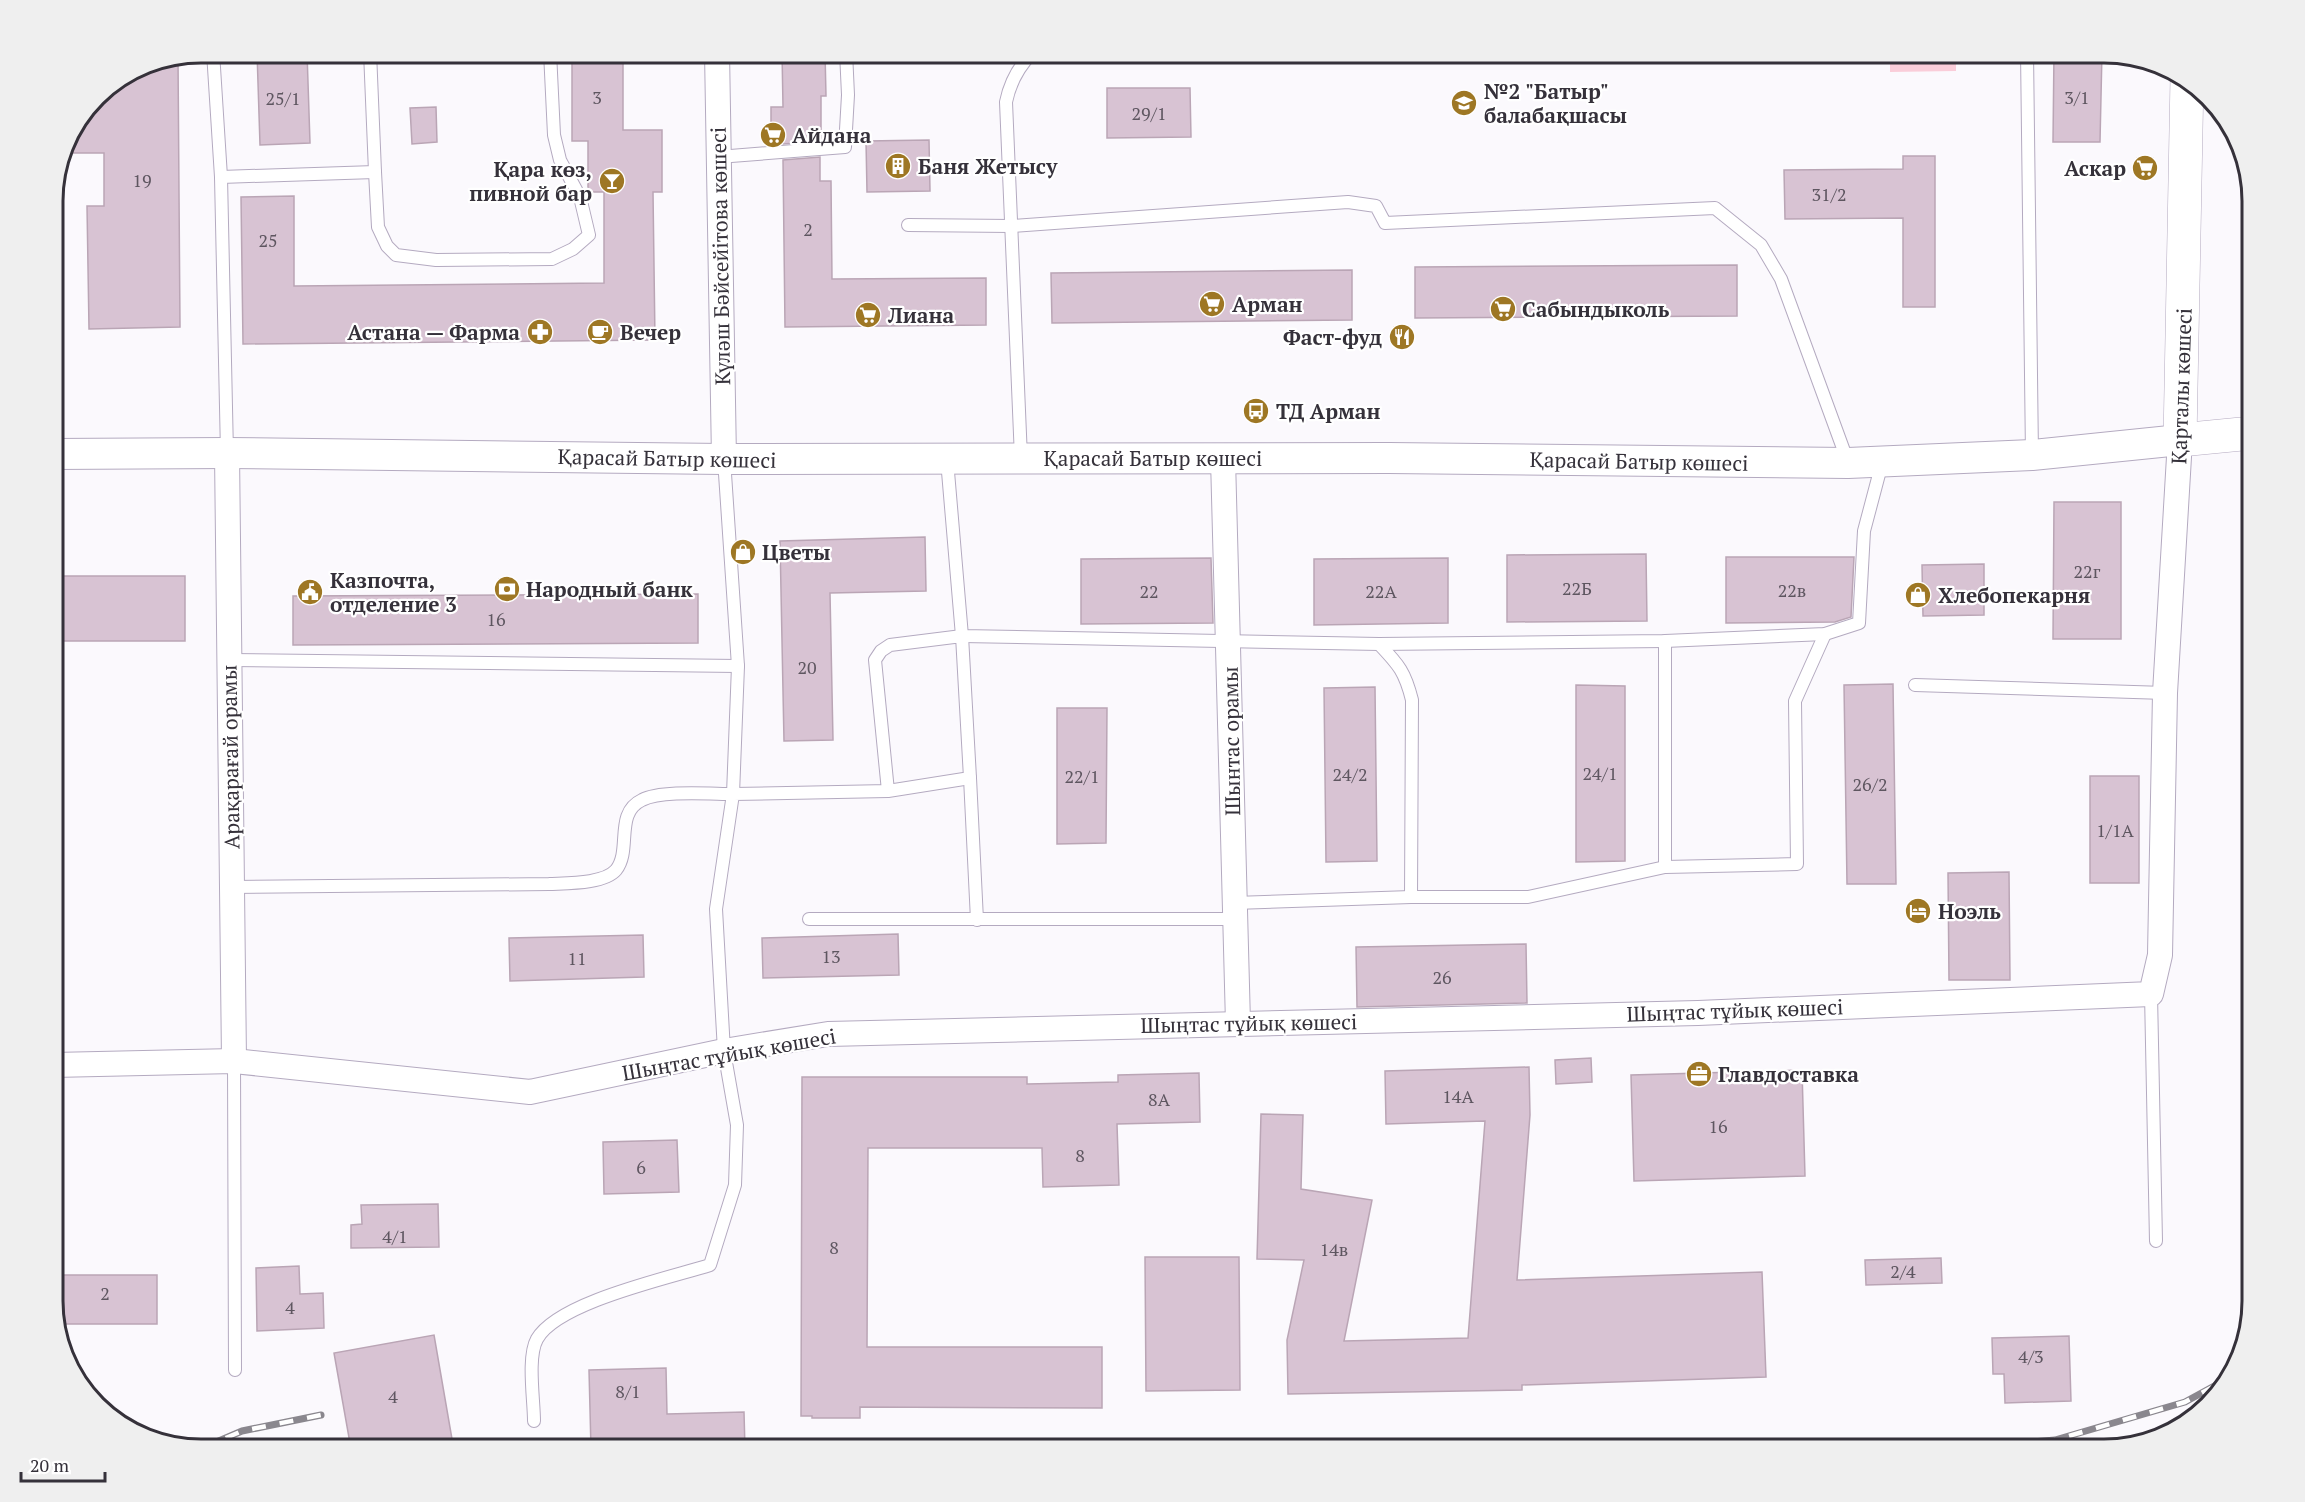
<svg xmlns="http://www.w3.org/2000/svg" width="2305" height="1502" font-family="'PT Serif',serif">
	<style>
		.park { fill: #facdd9 }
		.building { fill: #d8c3d3; stroke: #baa5b5; stroke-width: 1.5 }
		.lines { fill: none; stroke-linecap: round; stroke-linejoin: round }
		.service-casing { stroke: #b4aac0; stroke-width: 14 }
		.minor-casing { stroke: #b4aac0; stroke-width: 26 }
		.tertiary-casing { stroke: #b4aac0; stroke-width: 32 }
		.secondary-casing { stroke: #b4aac0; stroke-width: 34 }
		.service { stroke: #fff; stroke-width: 12 }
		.minor { stroke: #fff; stroke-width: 24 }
		.tertiary { stroke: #fff; stroke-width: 30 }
		.secondary { stroke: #fff; stroke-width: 33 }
		.rail-casing { stroke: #8a878e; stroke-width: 7 }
		.rail { stroke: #fff; stroke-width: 4.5; stroke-dasharray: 14; stroke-linecap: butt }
		.labels { text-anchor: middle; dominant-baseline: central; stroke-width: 4.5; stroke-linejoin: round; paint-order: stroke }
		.number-label { font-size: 18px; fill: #5e5660 }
		.poi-label { font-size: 21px; font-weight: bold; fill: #35313a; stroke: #fff; text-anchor: start }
		.street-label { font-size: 21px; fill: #35313a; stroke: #fff }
		.rim { fill: none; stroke: #35313a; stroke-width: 3 }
	</style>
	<rect width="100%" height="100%" fill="#fbf9fd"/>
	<polygon class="park" points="1890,53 1956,53 1956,71 1890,72"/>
	<g class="building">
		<polygon points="257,52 307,52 310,143 260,145"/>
		<polygon points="572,52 623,52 623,130 662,130 662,192 653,192 655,340 243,344 241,197 294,196 294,286 604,283 604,192 588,192 588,141 572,141"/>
		<polygon points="782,52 825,52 826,96 821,96 821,141 783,144 783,141 771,141 771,107 783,107"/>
		<polygon points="2054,52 2102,52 2100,142 2053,142"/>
		<polygon points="178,57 180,327 89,329 87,206 104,206 104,153 62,153 64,144 96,96 144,64"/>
		<polygon points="1107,88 1190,88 1191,137 1107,138"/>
		<polygon points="436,107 437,142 412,144 410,108"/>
		<polygon points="929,140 930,191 867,192 866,141"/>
		<polygon points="1903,156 1935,156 1935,307 1903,307 1903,218 1785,219 1784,170 1903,169"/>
		<polygon points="820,157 820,181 831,181 832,279 986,278 986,325 785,327 783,160"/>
		<polygon points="1737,265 1737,316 1415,318 1415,267"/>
		<polygon points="1352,270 1352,320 1052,323 1051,273"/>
		<polygon points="2054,502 2121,502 2121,639 2053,639"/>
		<polygon points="925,537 926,591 830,593 833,740 784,741 780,541"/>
		<polygon points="1646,554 1647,621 1507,622 1507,555"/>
		<polygon points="1726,557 1854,557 1851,617 1835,622 1726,623"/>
		<polygon points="1211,558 1213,623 1081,624 1081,559"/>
		<polygon points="1448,558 1448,623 1314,625 1314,559"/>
		<polygon points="1984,564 1984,615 1923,616 1922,565"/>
		<rect x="53" y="576" width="132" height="65"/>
		<polygon points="698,594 698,643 293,645 293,596"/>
		<polygon points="1893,684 1896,884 1847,884 1844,685"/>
		<polygon points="1576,685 1625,686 1625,861 1576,862"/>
		<polygon points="1375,687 1377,861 1326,862 1324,688"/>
		<polygon points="1057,708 1107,708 1106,843 1057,844"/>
		<rect x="2090" y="776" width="49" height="107"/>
		<polygon points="2009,872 2010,980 1949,980 1948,873"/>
		<polygon points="898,934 899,975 763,978 762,938"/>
		<polygon points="643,935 644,977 510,981 509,938"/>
		<polygon points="1526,944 1527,1003 1357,1007 1356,947"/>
		<polygon points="1591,1058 1592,1082 1556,1084 1555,1060"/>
		<polygon points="1529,1067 1530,1115 1517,1280 1762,1272 1766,1377 1522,1385 1522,1390 1288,1394 1287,1340 1304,1260 1257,1259 1261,1114 1303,1115 1301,1189 1372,1200 1344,1341 1468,1338 1485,1121 1386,1124 1385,1071"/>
		<polygon points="1802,1070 1805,1176 1634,1181 1631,1075"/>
		<polygon points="1199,1073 1200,1122 1117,1124 1119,1185 1043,1187 1042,1148 868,1148 867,1347 1102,1347 1102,1408 860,1407 860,1418 812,1418 812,1416 801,1416 802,1077 1027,1077 1027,1084 1118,1082 1118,1075"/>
		<polygon points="677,1140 679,1192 604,1194 603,1142"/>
		<polygon points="438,1204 439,1247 351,1248 351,1225 362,1224 361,1205"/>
		<polygon points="1145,1257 1239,1257 1240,1390 1146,1391"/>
		<polygon points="1941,1258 1942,1283 1866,1285 1865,1260"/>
		<polygon points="299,1266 300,1294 323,1293 324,1328 257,1331 256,1268"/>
		<polygon points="53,1275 157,1275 157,1324 57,1324 53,1311"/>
		<polygon points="434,1335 452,1439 393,1449 351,1449 334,1353"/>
		<polygon points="2069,1336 2071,1401 2005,1403 2004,1374 1993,1374 1992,1338"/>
		<polygon points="666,1368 667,1414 744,1412 745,1449 591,1449 589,1370"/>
	</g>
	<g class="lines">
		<g class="service-casing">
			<g id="service">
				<polyline points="213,52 221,177 227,453"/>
				<polyline points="2027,52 2032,455"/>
				<polyline points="718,157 845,147 848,95 846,52"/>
				<polyline points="375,172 378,227 387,246 396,255 436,260 552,259 573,249 589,235 580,197 560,160 554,135 550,52"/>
				<polyline points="221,177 375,172 370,52"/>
				<polyline points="908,225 1011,226 1348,202 1376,206 1385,223 1715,208 1761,245 1781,279 1848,462"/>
				<path d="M1021 458 1006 102C1010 82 1018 67 1033 52"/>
				<polyline points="947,460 962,636 1379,644 1665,641 1825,634 1859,623 1864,531 1882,463"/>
				<polyline points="1665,641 1665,867"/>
				<path d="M1379 644C1399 665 1405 672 1412 700L1411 897"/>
				<polyline points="229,660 738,666"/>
				<polyline points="1915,685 2165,693"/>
				<polyline points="970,778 977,920"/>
				<path d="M231 887 549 884C566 883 604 884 616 870 632 850 614 813 642 800 661 790 711 794 733 794L738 666 724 459"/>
				<polyline points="1234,903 1411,897 1528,897 1665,867 1797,864 1795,701 1825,634"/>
				<polyline points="809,919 1235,919"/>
				<polyline points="2151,994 2156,1241"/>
				<polyline points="234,1061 235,1370"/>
				<path d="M534 1421C534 1400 527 1357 537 1339 558 1302 669 1278 710 1265L735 1185 737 1125 724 1051 716 909 733 794 888 791 970 778 962 636 890 645 881 651 875 660 888 791"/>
			</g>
		</g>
		<g class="minor-casing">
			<g id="minor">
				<polyline points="717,52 724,459"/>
				<polyline points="227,453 234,1061"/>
				<polyline points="1223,459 1238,1023"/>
				<polyline points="53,1065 234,1061 530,1092 724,1051 828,1034 1698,1013 2151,994 2160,955 2165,693 2180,440"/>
			</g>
		</g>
		<g class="tertiary-casing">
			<polyline id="tertiary" points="53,454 227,453 724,459 1389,458 1848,463 2032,455 2180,440"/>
		</g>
		<g class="secondary-casing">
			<polyline id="secondary" points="2187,78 2180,440 2252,433"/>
		</g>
		<use href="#service" class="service"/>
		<use href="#minor" class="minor"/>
		<use href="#tertiary" class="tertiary"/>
		<use href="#secondary" class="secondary"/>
		<g class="rail-casing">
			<g id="rail">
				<polyline points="200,1449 242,1431 321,1415"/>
				<polyline points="260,1449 318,1443"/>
				<polyline points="1958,1449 2055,1440 2185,1402 2229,1378"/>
			</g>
		</g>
		<use href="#rail" class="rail"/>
	</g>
	<defs>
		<g id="school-disc" transform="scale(1.35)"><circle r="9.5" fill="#9e7724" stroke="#fff"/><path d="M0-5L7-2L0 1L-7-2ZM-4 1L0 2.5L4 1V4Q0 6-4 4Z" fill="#fff"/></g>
		<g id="supermarket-disc" transform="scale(1.35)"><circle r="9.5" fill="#9e7724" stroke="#fff"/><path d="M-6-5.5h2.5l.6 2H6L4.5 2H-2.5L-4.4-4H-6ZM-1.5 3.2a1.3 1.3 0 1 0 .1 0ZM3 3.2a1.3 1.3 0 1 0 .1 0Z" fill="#fff"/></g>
		<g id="building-disc" transform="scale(1.35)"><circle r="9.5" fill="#9e7724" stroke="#fff"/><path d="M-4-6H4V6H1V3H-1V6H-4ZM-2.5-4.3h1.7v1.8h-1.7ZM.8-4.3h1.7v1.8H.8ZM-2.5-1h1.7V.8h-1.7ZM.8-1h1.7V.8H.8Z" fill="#fff"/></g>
		<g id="bar-disc" transform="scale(1.35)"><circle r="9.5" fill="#9e7724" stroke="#fff"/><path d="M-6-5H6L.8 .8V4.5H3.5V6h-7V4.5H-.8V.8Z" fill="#fff"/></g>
		<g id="pharmacy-disc" transform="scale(1.35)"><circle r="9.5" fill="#9e7724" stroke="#fff"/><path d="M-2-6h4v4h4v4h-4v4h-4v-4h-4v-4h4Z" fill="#fff"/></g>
		<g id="cafe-disc" transform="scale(1.35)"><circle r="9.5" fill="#9e7724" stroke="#fff"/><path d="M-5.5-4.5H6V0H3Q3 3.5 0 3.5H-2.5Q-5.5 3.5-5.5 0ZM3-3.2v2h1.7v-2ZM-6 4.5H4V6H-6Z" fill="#fff"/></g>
		<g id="restaurant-disc" transform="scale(1.35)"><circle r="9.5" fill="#9e7724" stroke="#fff"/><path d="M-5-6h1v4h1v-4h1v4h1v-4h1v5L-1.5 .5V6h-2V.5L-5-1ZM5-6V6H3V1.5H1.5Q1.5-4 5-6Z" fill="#fff"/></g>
		<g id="bus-disc" transform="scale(1.35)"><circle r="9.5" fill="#9e7724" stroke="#fff"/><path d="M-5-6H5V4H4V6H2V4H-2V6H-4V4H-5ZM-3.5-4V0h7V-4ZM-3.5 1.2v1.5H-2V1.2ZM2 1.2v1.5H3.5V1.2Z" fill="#fff"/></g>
		<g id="shop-disc" transform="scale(1.35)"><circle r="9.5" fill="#9e7724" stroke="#fff"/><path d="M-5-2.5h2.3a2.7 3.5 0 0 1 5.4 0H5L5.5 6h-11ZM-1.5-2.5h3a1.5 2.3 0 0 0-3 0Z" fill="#fff"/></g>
		<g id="bank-disc" transform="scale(1.35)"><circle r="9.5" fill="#9e7724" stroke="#fff"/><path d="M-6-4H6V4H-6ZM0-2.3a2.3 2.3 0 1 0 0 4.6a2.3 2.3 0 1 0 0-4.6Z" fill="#fff"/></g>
		<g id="civic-disc" transform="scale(1.35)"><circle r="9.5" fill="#9e7724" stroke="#fff"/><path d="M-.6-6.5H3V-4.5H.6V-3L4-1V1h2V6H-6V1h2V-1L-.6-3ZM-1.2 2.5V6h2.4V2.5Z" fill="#fff"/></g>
		<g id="hotel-disc" transform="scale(1.35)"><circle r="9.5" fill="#9e7724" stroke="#fff"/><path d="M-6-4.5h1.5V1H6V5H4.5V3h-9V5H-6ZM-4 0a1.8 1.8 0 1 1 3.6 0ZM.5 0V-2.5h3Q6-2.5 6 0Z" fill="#fff"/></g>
		<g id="office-disc" transform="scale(1.35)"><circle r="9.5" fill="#9e7724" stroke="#fff"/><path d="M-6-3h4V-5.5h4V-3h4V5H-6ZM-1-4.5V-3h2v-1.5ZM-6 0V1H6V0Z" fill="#fff"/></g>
	</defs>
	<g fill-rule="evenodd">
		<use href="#school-disc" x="1464" y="103"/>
		<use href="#supermarket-disc" x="773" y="135"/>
		<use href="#building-disc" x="898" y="166"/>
		<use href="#supermarket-disc" x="2145" y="168"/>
		<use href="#bar-disc" x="612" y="181"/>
		<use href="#supermarket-disc" x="1212" y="304"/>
		<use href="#supermarket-disc" x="1503" y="309"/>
		<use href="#supermarket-disc" x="868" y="315"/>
		<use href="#pharmacy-disc" x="540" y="332"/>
		<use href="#cafe-disc" x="600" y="332"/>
		<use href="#restaurant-disc" x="1402" y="337"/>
		<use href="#bus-disc" x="1256" y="411"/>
		<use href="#shop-disc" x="743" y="552"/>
		<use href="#bank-disc" x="507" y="589"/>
		<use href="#civic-disc" x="310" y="592"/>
		<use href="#shop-disc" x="1918" y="595"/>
		<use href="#hotel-disc" x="1918" y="911"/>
		<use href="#office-disc" x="1699" y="1074"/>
	</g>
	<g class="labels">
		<g class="number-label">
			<text x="597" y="97">3</text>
			<text x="2077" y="97">3/1</text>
			<text x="283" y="98">25/1</text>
			<text x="1149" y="113">29/1</text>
			<text x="142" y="180">19</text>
			<text x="1829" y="194">31/2</text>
			<text x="808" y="229">2</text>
			<text x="268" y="240">25</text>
			<text x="2087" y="571">22г</text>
			<text x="1577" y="588">22Б</text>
			<text x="1792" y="590">22в</text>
			<text x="1149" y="591">22</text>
			<text x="1381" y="591">22А</text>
			<text x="496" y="619">16</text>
			<text x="807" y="667">20</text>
			<text x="1600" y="773">24/1</text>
			<text x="1350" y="774">24/2</text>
			<text x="1082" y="776">22/1</text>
			<text x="1870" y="784">26/2</text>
			<text x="2115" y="830">1/1А</text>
			<text x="831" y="956">13</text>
			<text x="577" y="958">11</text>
			<text x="1442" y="977">26</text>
			<text x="1458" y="1096">14А</text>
			<text x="1159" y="1099">8А</text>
			<text x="1718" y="1126">16</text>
			<text x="1080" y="1155">8</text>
			<text x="641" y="1167">6</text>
			<text x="395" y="1236">4/1</text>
			<text x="834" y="1247">8</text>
			<text x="1334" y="1249">14в</text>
			<text x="1903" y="1271">2/4</text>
			<text x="105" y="1293">2</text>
			<text x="290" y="1307">4</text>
			<text x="2031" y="1356">4/3</text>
			<text x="628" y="1391">8/1</text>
			<text x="393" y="1396">4</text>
		</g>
		<g class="poi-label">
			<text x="1484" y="91">№2 "Батыр"<tspan x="1484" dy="24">балабақшасы</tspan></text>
			<text x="792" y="135">Айдана</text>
			<text x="918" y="166">Баня Жетысу</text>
			<text x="2126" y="168" text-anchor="end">Аскар</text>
			<text x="592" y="169" text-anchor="end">Қара көз,<tspan x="592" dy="24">пивной бар</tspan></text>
			<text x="1232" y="304">Арман</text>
			<text x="1522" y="309">Сабындыколь</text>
			<text x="888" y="315">Лиана</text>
			<text x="520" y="332" text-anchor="end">Астана — Фарма</text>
			<text x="620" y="332">Вечер</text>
			<text x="1382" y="337" text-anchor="end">Фаст-фуд</text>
			<text x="1276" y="411">ТД Арман</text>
			<text x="762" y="552">Цветы</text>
			<text x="330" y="580">Казпочта,<tspan x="330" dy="24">отделение 3</tspan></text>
			<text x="526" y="589">Народный банк</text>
			<text x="1938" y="595">Хлебопекарня</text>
			<text x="1938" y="911">Ноэль</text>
			<text x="1718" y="1074">Главдоставка</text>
		</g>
		<g class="street-label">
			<text transform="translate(720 256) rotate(-91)">Күләш Бәйсейітова көшесі</text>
			<text transform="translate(2181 386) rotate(-88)">Қарталы көшесі</text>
			<text transform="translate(667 458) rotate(1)">Қарасай Батыр көшесі</text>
			<text x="1153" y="458">Қарасай Батыр көшесі</text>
			<text transform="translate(1639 461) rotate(1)">Қарасай Батыр көшесі</text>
			<text transform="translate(1231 741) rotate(-91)">Шынтас орамы</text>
			<text transform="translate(230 757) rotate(-91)">Арақарағай орамы</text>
			<text transform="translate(1735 1010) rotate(-2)">Шыңтас тұйық көшесі</text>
			<text transform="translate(1249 1023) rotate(-1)">Шыңтас тұйық көшесі</text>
			<text transform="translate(729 1054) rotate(-10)">Шыңтас тұйық көшесі</text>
		</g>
	</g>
	<path d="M0 0H2305V1502H0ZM201 63H2104A138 138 0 0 1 2242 201V1301A138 138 0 0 1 2104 1439H201A138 138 0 0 1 63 1301V201A138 138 0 0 1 201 63Z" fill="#efefef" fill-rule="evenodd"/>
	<path class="rim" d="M201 63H2104A138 138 0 0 1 2242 201V1301A138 138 0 0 1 2104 1439H201A138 138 0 0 1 63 1301V201A138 138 0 0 1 201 63Z"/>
	<path d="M21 1472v9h84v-9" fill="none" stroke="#35313a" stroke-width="3"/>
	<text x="30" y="1472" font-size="18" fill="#35313a" stroke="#ffffff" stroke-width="4.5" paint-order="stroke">20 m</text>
</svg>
